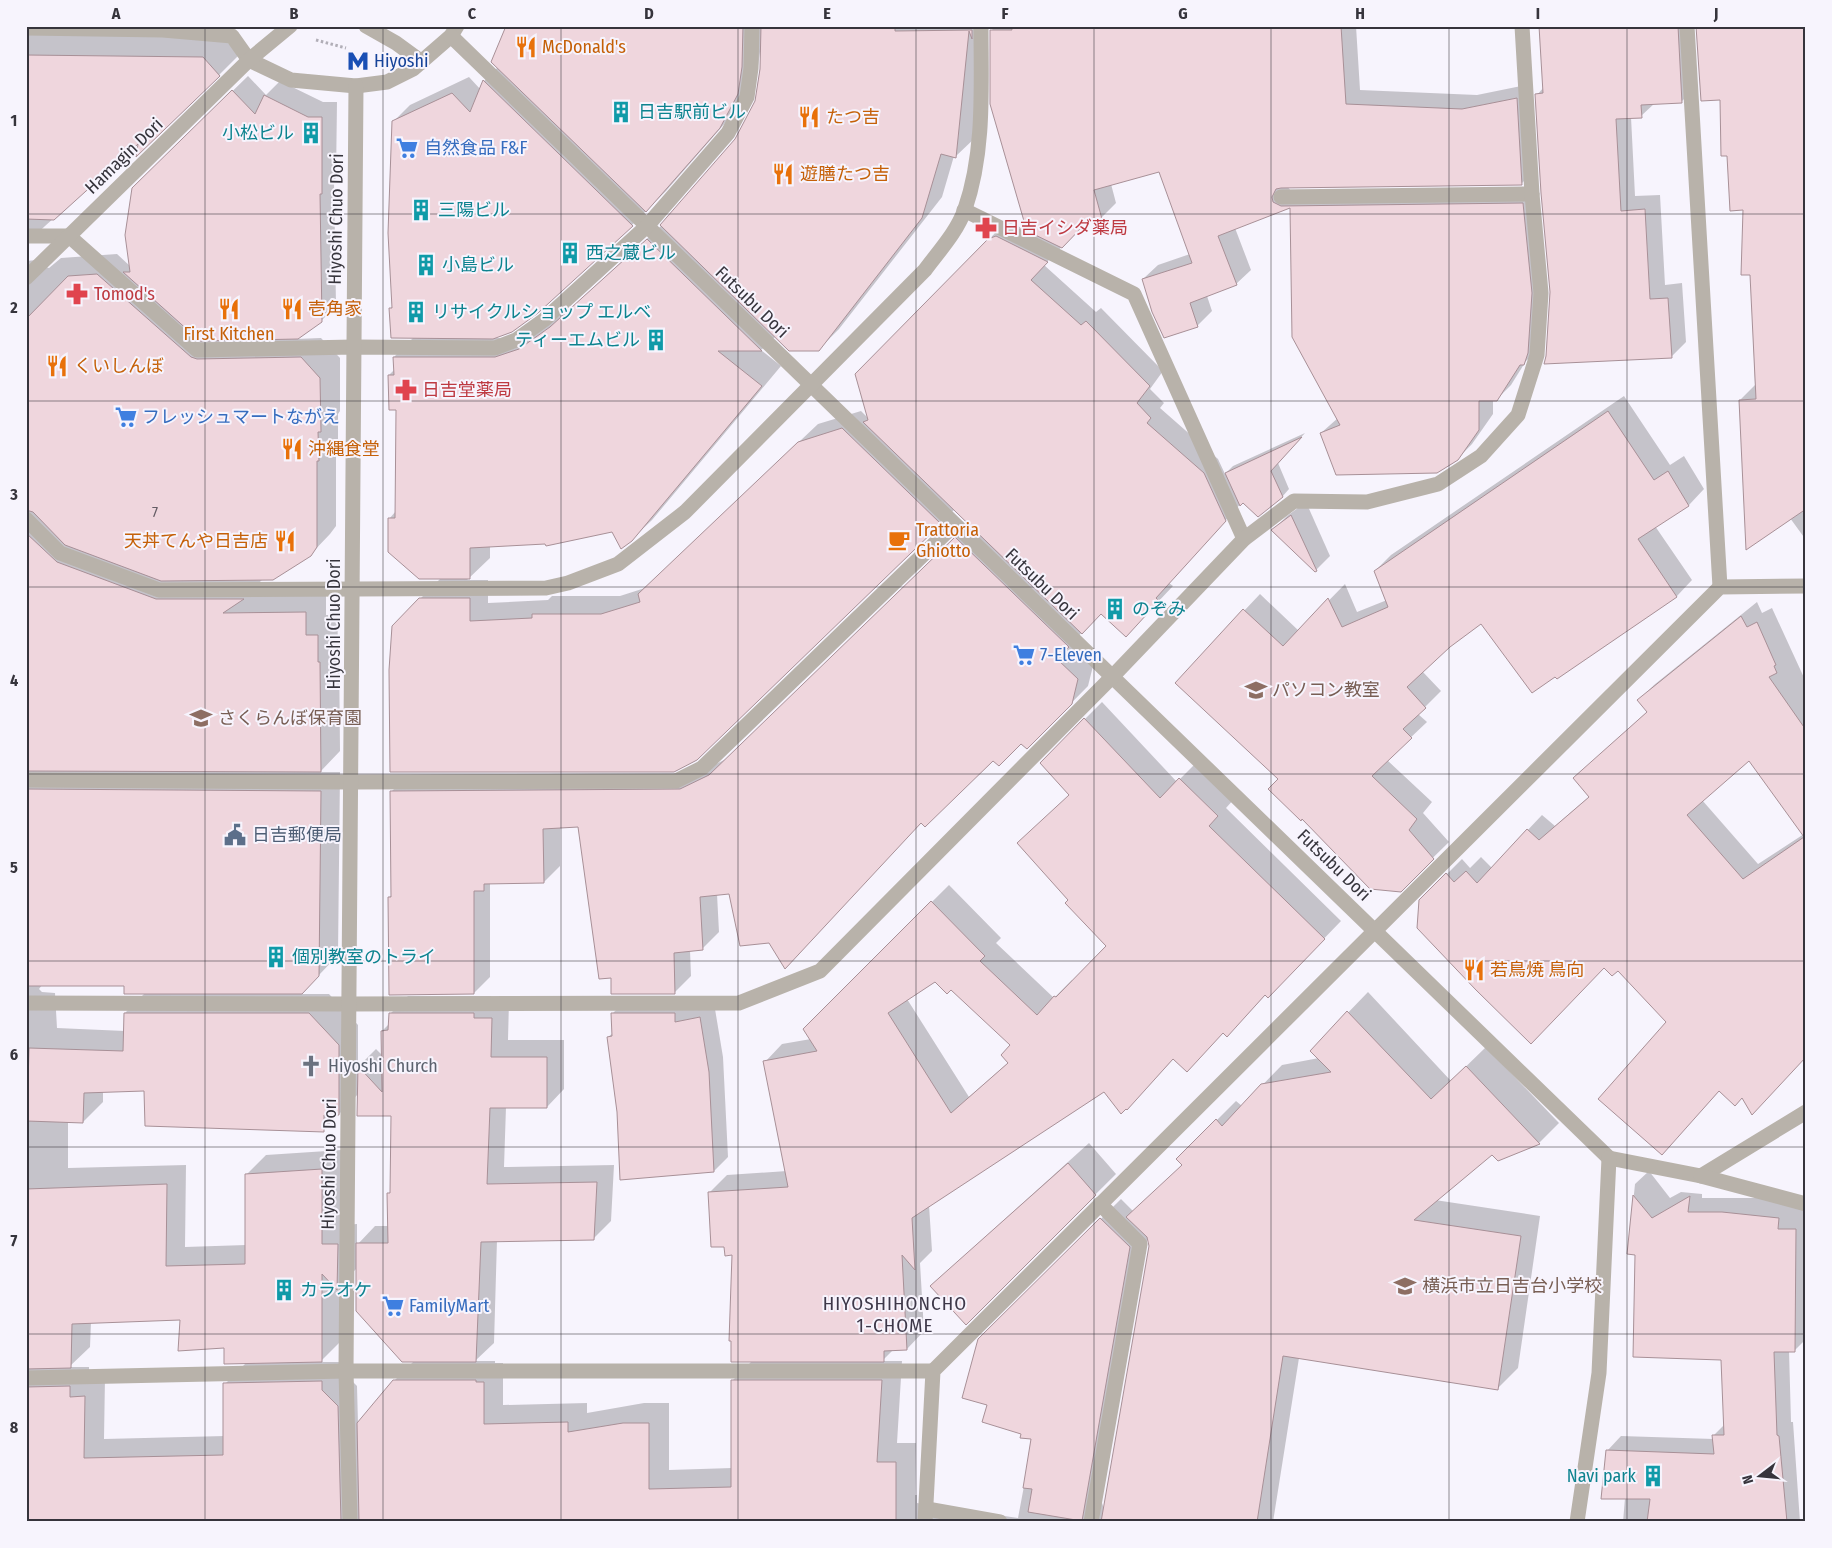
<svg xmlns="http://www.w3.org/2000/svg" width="1832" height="1548" font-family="'Fira Sans Condensed','Noto Sans JP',sans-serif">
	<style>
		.shadow { fill: #0003; fill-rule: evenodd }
		.building { fill: #efd6dd; stroke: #a89097; fill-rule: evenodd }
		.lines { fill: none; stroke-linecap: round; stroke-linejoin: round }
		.path { stroke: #b1aeb7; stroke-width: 3; stroke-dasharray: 2.5 2.5; stroke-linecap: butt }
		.minor { stroke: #b8b2aa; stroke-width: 15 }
		.grid { fill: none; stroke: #36343c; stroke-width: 1; stroke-opacity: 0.55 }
		.labels { text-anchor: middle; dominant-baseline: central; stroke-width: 4; stroke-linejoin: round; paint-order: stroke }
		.number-label { font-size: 15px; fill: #645c64 }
		.food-label { font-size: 18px; fill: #c56008; stroke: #f7f4fd; text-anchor: start }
		.transit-label { font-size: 18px; fill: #164399; stroke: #f7f4fd; text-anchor: start }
		.culture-label { font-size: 18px; fill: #0d838f; stroke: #f7f4fd; text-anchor: start }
		.shop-label { font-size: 18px; fill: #366cbe; stroke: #f7f4fd; text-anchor: start }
		.street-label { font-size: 18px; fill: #36343c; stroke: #f7f4fd }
		.health-label { font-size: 18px; fill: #be3a42; stroke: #f7f4fd; text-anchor: start }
		.education-label { font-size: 18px; fill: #785e54; stroke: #f7f4fd; text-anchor: start }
		.service-label { font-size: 18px; fill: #4e5e75; stroke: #f7f4fd; text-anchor: start }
		.worship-label { font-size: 18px; fill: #5b616d; stroke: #f7f4fd; text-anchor: start }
		.neighbourhood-label { font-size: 19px; letter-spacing: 1px; fill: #3e3849; stroke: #f7f4fd }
		.neatline { fill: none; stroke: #36343c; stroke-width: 2 }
		.grid-label { font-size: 16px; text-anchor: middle; font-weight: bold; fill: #36343c }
	</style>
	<rect width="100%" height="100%" fill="#f7f4fd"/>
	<g class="shadow">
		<polygon points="26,26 213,26 239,55 219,75 140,141 45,226 26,244"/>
		<path d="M507 26H987L976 137 956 156H954L942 197 839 329 819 349 776 336 761 350 781 366 652 520 631 540 613 531 546 542 490 546V558L467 580H488V603L548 600 552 596H620L645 588 818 424 861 411 869 419 857 374 1003 225 1011 223 1024 229 1027 226 992 30 996 26H1356L1360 90 1477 95 1531 84 1536 169 1522 183 1287 186 1291 191 1538 189V349L1526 361 1511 385 1496 400H1493V414L1472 444 1457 459 1321 433 1338 418 1291 206 1235 228 1251 270 1236 284 1207 296 1212 311 1197 326 1143 279 1158 265 1190 254 1159 170 1111 184 1116 203 1101 218 1085 223 1044 265 1096 312 1101 308 1163 371 1150 389 1164 403 1160 408 1218 459 1225 474 1233 466 1305 433 1278 463 1289 489 1282 497 1243 501 1169 583 1173 586 1140 621 1101 612 1073 642 1094 662 1088 686 1027 748 1022 742 993 759 921 822 769 941 730 892 717 894 719 932 702 949 690 950 691 976 674 993 613 977 579 825 560 827V866L544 882 490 883V977L474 993 389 897 392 895 391 792 408 775 698 773 726 759 970 524 955 509 696 759 420 599 441 578 389 519 396 511 397 408 389 375 395 369 394 357 414 337 390 309 393 306V122L410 105 469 77 481 90 484 81 498 67ZM760 52H762L756 102 736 140 662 225 572 307 543 328 516 338H493L537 312 632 225 666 191 740 106 757 73Z"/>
		<polygon points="1540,26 1693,26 1697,86 1682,101 1655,103 1641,116 1631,117 1635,196 1660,195 1665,285 1682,283 1686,342 1671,357 1552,292 1537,95 1544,87"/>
		<polygon points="1806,26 1806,540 1790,518 1740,400 1755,385 1751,274 1744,209 1728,155 1721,99"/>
		<path d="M248 76 266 95 280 81 323 102H337L336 178 334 180 336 306 321 321 296 339 321 338 340 358V411L338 414V440L336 442V526L330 534 310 555 263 579 248 593 326 592V615H337L338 642H339L340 751 320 772H340L338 955 301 994H329L358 1025V1067L376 1049 383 1056 382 1031 389 1024 390 1014 408 996H491V1001H509L508 1040H564V1089L547 1107H506L504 1167 614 1165 611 1221 594 1238 497 1240 494 1343 475 1361H495V1363H503V1405L587 1403V1413L644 1403H669V1470L732 1468V1381L753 1360 733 1254 725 1245 710 1192 727 1175 787 1171 765 1062 782 1044 811 1039 804 1029 949 885 1001 938 996 943 1054 998 1072 980 1073 981 1108 946 1070 900 1071 794 1041 763 1102 702 1177 782 1197 762 1235 798 1226 808 1341 921 1285 979 1266 994 1244 1018 1224 1032 1174 1058 1127 1109 1105 1091 929 1205 932 1251 920 1263 924 1331 907 1349H894L882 1361H902L897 1443H916L915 1495H917V1503L1018 1518 1033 1438 1022 1433 989 1404 979 1340 1121 1199 1134 1212 1183 1164 1178 1159 1236 1101 1242 1106 1282 1065 1319 1058 1311 1051 1368 992 1451 1081 1486 1047 1559 1123 1539 1143 1498 1159 1492 1153 1435 1200 1540 1216 1518 1368 1498 1388 1299 1358 1273 1522H26V261L37 260 39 265 49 268 61 258 117 254 130 266 133 188ZM936 981 951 989 1012 1045 1009 1062 969 1097 907 999ZM125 984 145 993 125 1013V1031L57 1028 55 993 42 992 39 989 42 985ZM146 1090 323 1131 359 1093 392 1115 391 1191 389 1194V1226H375L357 1245V1224L341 1225 342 1150 266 1155 246 1175V1245L185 1247 186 1165 68 1168V1122H83L103 1102V1091ZM1148 1236 1151 1246 1104 1509 1101 1500ZM357 1268 415 1360 394 1381 358 1424 357 1386 341 1370V1362H320L341 1341V1285ZM181 1319 225 1347 246 1363 225 1384V1436L104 1439 105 1377H89V1367H69L90 1347 91 1322Z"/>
		<polygon points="1624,396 1670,465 1684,456 1704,489 1689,505 1655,526 1692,580 1677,596 1557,678 1481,622 1449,646 1422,671 1441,691 1418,714 1427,722 1387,760 1432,802 1423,813 1449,842 1400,890 1176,683 1260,594 1299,631 1345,584 1357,612 1387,600 1375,571 1391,555"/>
		<polygon points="1306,502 1330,556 1316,570 1273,530 1287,516"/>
		<path d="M1757 602 1762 613 1772 608 1806 682V1056L1742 1096 1720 1090 1662 1153 1667 1022 1618 969 1605 967 1420 901 1462 859 1470 868 1481 857 1492 868 1542 815 1555 826 1590 796 1574 778 1648 711 1639 700 1654 685ZM1749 759 1804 834 1758 864 1702 800Z"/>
		<polygon points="627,999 714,1003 723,1057 728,1157 714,1171 619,1112 608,1037 613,1033 613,1013"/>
		<polygon points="1089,1143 1116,1174 966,1323 953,1266"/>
		<polygon points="1649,1171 1670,1198 1681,1192 1702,1194 1702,1198 1806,1198 1806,1339 1795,1350 1789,1350 1791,1422 1793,1422 1800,1522 1623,1522 1625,1498 1607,1451 1621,1436 1714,1439 1714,1435 1725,1424 1722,1359 1637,1254 1628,1253 1635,1184"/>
	</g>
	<g class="building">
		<polygon points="506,26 743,26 742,67 738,94 720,128 646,212 491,62"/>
		<polygon points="761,26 895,26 895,31 972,30 972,39 969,31 956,158 941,154 922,218 819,351 789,351 660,225 735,139 755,101 760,69"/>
		<polygon points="1011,26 1341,26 1346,104 1462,109 1517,98 1522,185 1281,188 1276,189 1272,197 1273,202 1281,206 1523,203 1532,293 1528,353 1524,365 1520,365 1497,401 1479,401 1479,430 1458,460 1437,473 1336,475 1320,433 1340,425 1292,337 1290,208 1218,236 1237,285 1190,303 1198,327 1164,338 1152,312 1142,279 1192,263 1159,172 1094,190 1102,219 1085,224 1062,248 1023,229 1026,228 990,104 990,30 1012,30"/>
		<polygon points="1539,26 1678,26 1682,103 1641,105 1642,118 1616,119 1621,211 1645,209 1650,299 1668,298 1672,358 1544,364 1546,356 1550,292 1541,193 1535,94 1543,93"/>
		<polygon points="1696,26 1806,26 1806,509 1746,550 1739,400 1756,399 1750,275 1741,275 1743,210 1730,211 1727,156 1721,156 1720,100 1701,101"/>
		<polygon points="26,55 203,57 220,76 136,157 138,144 54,220 26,219"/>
		<polygon points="483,80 633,226 538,313 512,332 493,339 391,338 389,308 392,308 388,233 392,121 452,93 470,112"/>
		<polygon points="232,90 255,114 264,95 308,117 322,117 322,194 320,194 322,322 298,339 200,341 123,272 130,272 125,235 132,188"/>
		<polygon points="996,236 1048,262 1031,280 1081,325 1086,321 1150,386 1137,403 1151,418 1147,423 1204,473 1226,521 1156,598 1159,601 1126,637 1101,614 1082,634 863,422 868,420 855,374 988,239"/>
		<polygon points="647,239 762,351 718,351 762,386 632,541 621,549 612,532 546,546 545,544 470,548 470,579 419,579 388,552 388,518 395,518 396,410 389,410 388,375 394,375 393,357 495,357 519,349 550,327"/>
		<polygon points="97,274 191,357 197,359 301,357 320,378 321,432 318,432 319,461 317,461 317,547 311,556 273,580 161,581 65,545 33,512 26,510 26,319 68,276"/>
		<polygon points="1608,411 1654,480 1668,471 1689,506 1638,539 1677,597 1557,679 1555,677 1532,693 1481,624 1450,647 1407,687 1426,708 1403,729 1412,738 1372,776 1417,819 1409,830 1434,859 1401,892 1370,889 1302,819 1301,821 1268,789 1278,779 1175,683 1243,609 1283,646 1328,598 1342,627 1388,607 1374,571"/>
		<polygon points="842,428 941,524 697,760 674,772 390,772 389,670 392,626 419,598 470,598 470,621 532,618 532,614 601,614 640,602 638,594 798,442"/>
		<polygon points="1302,437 1271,471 1283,497 1258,517 1243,503 1240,506 1225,473"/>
		<polygon points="1291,515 1317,571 1315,572 1271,530"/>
		<polygon points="26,533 57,562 156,599 244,599 223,613 306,612 306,635 318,635 318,662 320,662 321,772 26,771"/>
		<polygon points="955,537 1069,647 1057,659 1078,679 1072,704 1027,749 1021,744 999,766 993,761 925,827 921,823 785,969 769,943 740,946 729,894 700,897 703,950 674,953 675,994 611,994 611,978 599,979 578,827 543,829 544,883 484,884 484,891 474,891 474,994 389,995 388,897 391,897 390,791 680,789 709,775"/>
		<path d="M1741 616 1747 627 1757 622 1776 665 1774 666 1777 673 1769 677 1806 730V1057L1752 1115 1742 1098 1735 1106 1719 1091 1662 1155 1598 1099 1666 1022 1618 971 1612 976 1604 968 1531 1044 1476 990 1417 928 1419 900 1446 873 1454 882 1466 871 1477 883 1527 829 1539 840 1589 797 1573 778 1647 712 1637 700ZM1749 761 1804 837 1743 879 1687 815Z"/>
		<path d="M1084 718 1160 798 1179 778 1218 816 1209 826 1325 939 1268 998 1265 995 1227 1037 1223 1033 1187 1072 1173 1059 1127 1110 1126 1109 1121 1114 1104 1092 912 1218 915 1270 902 1255 907 1350 884 1351V1362H731V1341H729L732 1255 725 1256 724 1247H711L708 1192 788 1187 763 1061 817 1051 803 1029 931 901 985 956 980 961 1037 1015 1054 996 1056 997 1106 946 1065 903 1068 900 1017 843 1069 795 1040 763ZM935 982 947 994 951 990 1010 1045 1001 1055 1008 1063 951 1113 888 1013Z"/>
		<polygon points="26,789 321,791 319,976 302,994 124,994 124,986 26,986"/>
		<polygon points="1347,1011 1431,1099 1466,1066 1540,1144 1498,1161 1492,1155 1414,1220 1521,1236 1498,1390 1283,1356 1257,1522 1101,1522 1149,1246 1147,1237 1126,1217 1182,1165 1176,1159 1216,1119 1222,1126 1261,1084 1331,1072 1310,1051"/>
		<polygon points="124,1013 309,1013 339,1045 339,1115 324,1115 324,1132 145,1126 144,1091 84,1093 83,1123 27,1121 29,1048 123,1051"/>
		<polygon points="389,1013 474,1013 474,1018 492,1018 491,1057 547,1057 547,1108 490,1108 487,1184 597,1182 594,1240 481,1242 476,1362 402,1362 356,1311 356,1243 388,1243 387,1193 390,1193 391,1116 357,1116 358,1066 382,1092 381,1031 388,1030"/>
		<polygon points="611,1013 675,1013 675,1022 700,1017 709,1072 714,1172 620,1180 617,1112 607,1037 612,1036"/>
		<polygon points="1068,1163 1096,1195 966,1325 930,1286"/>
		<polygon points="322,1169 322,1244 338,1244 337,1290 322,1274 322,1362 224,1364 224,1348 178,1351 180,1320 72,1324 71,1368 26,1369 26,1189 167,1184 166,1266 245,1264 245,1174"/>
		<polygon points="1633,1195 1652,1218 1690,1196 1688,1212 1722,1212 1779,1218 1778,1229 1796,1229 1795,1352 1774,1352 1777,1435 1779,1436 1787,1522 1647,1522 1650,1499 1601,1499 1606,1450 1714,1454 1712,1435 1724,1435 1721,1360 1633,1357 1635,1255 1627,1254"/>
		<polygon points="1100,1218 1130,1247 1082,1521 1028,1512 1032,1489 1023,1488 1031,1439 1020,1438 1021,1434 982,1422 987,1405 962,1398 978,1339"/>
		<polygon points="393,1380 476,1380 476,1382 484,1382 484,1424 568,1422 568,1432 623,1423 649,1423 649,1489 731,1487 731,1380 882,1380 877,1462 896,1462 896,1522 359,1522 357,1423"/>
		<polygon points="322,1381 322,1390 338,1406 341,1522 26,1522 26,1387 70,1386 70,1397 85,1396 84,1458 223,1455 223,1383"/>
	</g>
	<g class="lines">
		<polyline class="path" points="316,40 346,48"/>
		<g class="minor">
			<polyline points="366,26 396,43 422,62"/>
			<polyline points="1687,26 1720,587"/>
			<polyline points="26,28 163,30 232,36 249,60 291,80 356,86 387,82 413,69 451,36 457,26"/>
			<polyline points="451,36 1609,1158"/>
			<polyline points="1281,197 1532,194"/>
			<polyline points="964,210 1134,294 1244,539"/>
			<polyline points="26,236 69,236 197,350 354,347 495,348 516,340 544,320 647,226 728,133 747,97 751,68 752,26"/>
			<polyline points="26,278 249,60 290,26"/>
			<path d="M26 519 60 553 159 590 546 588 568 583 618 564 685 512 925 270C939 251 957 232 965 209 985 151 981 87 981 26"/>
			<polyline points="26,780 351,782 676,781 702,768 954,525"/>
			<polyline points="26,1003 349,1004 739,1003 820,971 1112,677 1244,539 1294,501 1367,502 1438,484 1481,456 1518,415 1537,355 1541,293 1532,194 1522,26"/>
			<polyline points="1609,1158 1701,1176 1806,1112"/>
			<polyline points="1701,1176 1806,1204"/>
			<polyline points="26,1378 346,1371 933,1371"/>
			<polyline points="927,1509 1000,1522"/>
			<polyline points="350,1522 346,1371 356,86"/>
			<polyline points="925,1522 933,1371 1720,587 1806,586"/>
			<polyline points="1091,1522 1140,1244 1100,1204"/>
			<polyline points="1577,1522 1599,1373 1609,1158"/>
		</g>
	</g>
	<path class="grid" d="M205 26V1522M383 26V1522M561 26V1522M738 26V1522M916 26V1522M1094 26V1522M1271 26V1522M1449 26V1522M1627 26V1522M26 214H1806M26 401H1806M26 587H1806M26 774H1806M26 961H1806M26 1147H1806M26 1334H1806"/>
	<defs>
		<g id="restaurant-bare" transform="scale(1.725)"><path d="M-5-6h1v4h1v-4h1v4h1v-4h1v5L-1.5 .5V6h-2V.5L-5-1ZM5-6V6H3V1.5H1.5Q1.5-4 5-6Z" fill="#e8710a" stroke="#f7f4fd" stroke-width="2.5" paint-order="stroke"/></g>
		<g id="metro-bare" transform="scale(1.725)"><path d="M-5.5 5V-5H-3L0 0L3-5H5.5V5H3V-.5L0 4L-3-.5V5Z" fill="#1a4fb4" stroke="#f7f4fd" stroke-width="2.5" paint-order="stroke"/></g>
		<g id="building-bare" transform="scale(1.725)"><path d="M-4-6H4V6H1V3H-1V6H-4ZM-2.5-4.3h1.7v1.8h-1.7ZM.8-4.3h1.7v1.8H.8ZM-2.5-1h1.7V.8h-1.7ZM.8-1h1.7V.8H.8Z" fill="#0f9aa8" stroke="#f7f4fd" stroke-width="2.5" paint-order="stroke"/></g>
		<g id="supermarket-bare" transform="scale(1.725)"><path d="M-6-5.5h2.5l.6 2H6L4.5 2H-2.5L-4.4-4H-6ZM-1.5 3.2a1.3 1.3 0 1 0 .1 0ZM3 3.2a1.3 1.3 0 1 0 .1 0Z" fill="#3f7fe0" stroke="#f7f4fd" stroke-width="2.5" paint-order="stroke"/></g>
		<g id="pharmacy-bare" transform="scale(1.725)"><path d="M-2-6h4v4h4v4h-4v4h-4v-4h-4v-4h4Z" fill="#e0444e" stroke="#f7f4fd" stroke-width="2.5" paint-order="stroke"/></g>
		<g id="cafe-bare" transform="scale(1.725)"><path d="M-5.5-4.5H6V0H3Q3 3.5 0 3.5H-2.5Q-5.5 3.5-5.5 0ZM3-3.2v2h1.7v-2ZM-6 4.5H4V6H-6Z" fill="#e8710a" stroke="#f7f4fd" stroke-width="2.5" paint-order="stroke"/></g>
		<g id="university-bare" transform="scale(1.725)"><path d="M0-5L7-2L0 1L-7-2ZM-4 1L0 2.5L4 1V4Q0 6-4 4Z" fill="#8d6e63" stroke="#f7f4fd" stroke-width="2.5" paint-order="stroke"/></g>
		<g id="school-bare" transform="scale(1.725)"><path d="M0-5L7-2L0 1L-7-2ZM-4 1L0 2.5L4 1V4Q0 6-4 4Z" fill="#8d6e63" stroke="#f7f4fd" stroke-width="2.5" paint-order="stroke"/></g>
		<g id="civic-bare" transform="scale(1.725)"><path d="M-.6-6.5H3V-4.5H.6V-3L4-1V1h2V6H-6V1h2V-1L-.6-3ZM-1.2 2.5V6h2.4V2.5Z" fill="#5c6f8a" stroke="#f7f4fd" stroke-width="2.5" paint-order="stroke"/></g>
		<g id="church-bare" transform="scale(1.725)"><path d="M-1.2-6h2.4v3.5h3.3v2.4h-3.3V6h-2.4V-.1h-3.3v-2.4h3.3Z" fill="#6b7280" stroke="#f7f4fd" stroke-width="2.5" paint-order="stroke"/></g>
	</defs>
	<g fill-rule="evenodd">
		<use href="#restaurant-bare" x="526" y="47"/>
		<use href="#metro-bare" x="358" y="61"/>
		<use href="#building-bare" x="621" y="112"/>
		<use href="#restaurant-bare" x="809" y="117"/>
		<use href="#building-bare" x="311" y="133"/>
		<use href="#supermarket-bare" x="407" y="148"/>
		<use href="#restaurant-bare" x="783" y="174"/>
		<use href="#building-bare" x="421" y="210"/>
		<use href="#pharmacy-bare" x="986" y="228"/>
		<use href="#building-bare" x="570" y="253"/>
		<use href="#building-bare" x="426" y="265"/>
		<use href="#pharmacy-bare" x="77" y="294"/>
		<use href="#restaurant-bare" x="229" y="309"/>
		<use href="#restaurant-bare" x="292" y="309"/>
		<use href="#building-bare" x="416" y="312"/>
		<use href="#building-bare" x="656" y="340"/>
		<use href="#restaurant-bare" x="57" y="366"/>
		<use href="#pharmacy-bare" x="406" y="390"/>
		<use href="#supermarket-bare" x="126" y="417"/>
		<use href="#restaurant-bare" x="292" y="449"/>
		<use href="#cafe-bare" x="899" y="540"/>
		<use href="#restaurant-bare" x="285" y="541"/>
		<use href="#building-bare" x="1115" y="609"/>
		<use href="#supermarket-bare" x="1024" y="655"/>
		<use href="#university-bare" x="1256" y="690"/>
		<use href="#school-bare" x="201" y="718"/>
		<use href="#civic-bare" x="235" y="835"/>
		<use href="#building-bare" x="276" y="957"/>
		<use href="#restaurant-bare" x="1474" y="970"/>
		<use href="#church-bare" x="311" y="1066"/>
		<use href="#school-bare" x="1405" y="1286"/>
		<use href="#building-bare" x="284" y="1290"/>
		<use href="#supermarket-bare" x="393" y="1306"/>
		<use href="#building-bare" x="1653" y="1476"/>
	</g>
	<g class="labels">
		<g class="number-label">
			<text x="155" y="512">7</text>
		</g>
		<g class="food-label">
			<text x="542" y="47">McDonald's</text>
			<text x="826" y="117">たつ吉</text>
			<text x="800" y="174">遊膳たつ吉</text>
			<text x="308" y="309">壱角家</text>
			<text x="229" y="334" text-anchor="middle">First Kitchen</text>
			<text x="74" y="366">くいしんぼ</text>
			<text x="308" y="449">沖縄食堂</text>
			<text x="916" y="530">Trattoria<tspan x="916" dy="21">Ghiotto</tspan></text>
			<text x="268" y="541" text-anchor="end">天丼てんや日吉店</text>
			<text x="1490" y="970">若鳥焼 鳥向</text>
		</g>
		<g class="transit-label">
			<text x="374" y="61">Hiyoshi</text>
		</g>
		<g class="culture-label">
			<text x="638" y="112">日吉駅前ビル</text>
			<text x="294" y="133" text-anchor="end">小松ビル</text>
			<text x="438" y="210">三陽ビル</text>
			<text x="586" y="253">西之蔵ビル</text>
			<text x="442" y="265">小島ビル</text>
			<text x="432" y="312">リサイクルショップ エルベ</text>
			<text x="640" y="340" text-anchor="end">ティーエムビル</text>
			<text x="1132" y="609">のぞみ</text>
			<text x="292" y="957">個別教室のトライ</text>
			<text x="300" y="1290">カラオケ</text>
			<text x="1636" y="1476" text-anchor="end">Navi park</text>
		</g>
		<g class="shop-label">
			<text x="424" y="148">自然食品 F&amp;F</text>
			<text x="142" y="417">フレッシュマートながえ</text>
			<text x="1040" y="655">7-Eleven</text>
			<text x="409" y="1306">FamilyMart</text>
		</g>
		<g class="street-label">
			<text transform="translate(124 156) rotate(-44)">Hamagin Dori</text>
			<text transform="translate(336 219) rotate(-89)">Hiyoshi Chuo Dori</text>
			<text transform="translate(752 302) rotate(44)">Futsubu Dori</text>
			<text transform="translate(1042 584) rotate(44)">Futsubu Dori</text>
			<text transform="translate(334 624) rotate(-90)">Hiyoshi Chuo Dori</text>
			<text transform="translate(1334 865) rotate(44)">Futsubu Dori</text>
			<text transform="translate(329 1164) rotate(-89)">Hiyoshi Chuo Dori</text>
		</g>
		<g class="health-label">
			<text x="1002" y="228">日吉イシダ薬局</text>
			<text x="94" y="294">Tomod's</text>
			<text x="422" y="390">日吉堂薬局</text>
		</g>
		<g class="education-label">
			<text x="1272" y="690">パソコン教室</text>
			<text x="218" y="718">さくらんぼ保育園</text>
			<text x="1422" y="1286">横浜市立日吉台小学校</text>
		</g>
		<g class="service-label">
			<text x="252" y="835">日吉郵便局</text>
		</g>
		<g class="worship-label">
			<text x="328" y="1066">Hiyoshi Church</text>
		</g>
		<g class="neighbourhood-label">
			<text x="895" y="1303">HIYOSHIHONCHO<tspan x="895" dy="22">1-CHOME</tspan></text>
		</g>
	</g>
	<rect width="1832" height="1548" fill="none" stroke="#f7f4fd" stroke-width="55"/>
	<g transform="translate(1760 1476) rotate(254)" stroke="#f7f4fd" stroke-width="4" paint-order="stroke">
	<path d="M0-4L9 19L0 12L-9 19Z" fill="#36343c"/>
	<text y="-8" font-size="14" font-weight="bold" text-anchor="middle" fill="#36343c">N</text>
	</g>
	<rect x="28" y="28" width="1776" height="1492" class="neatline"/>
	<g class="grid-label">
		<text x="116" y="19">A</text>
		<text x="294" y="19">B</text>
		<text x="472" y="19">C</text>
		<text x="649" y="19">D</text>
		<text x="827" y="19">E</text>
		<text x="1005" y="19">F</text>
		<text x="1183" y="19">G</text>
		<text x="1360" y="19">H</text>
		<text x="1538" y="19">I</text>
		<text x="1716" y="19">J</text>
		<text x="14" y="126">1</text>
		<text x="14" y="313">2</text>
		<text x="14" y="500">3</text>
		<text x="14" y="686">4</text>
		<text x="14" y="873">5</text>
		<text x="14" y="1060">6</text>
		<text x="14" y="1246">7</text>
		<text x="14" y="1433">8</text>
	</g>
</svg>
